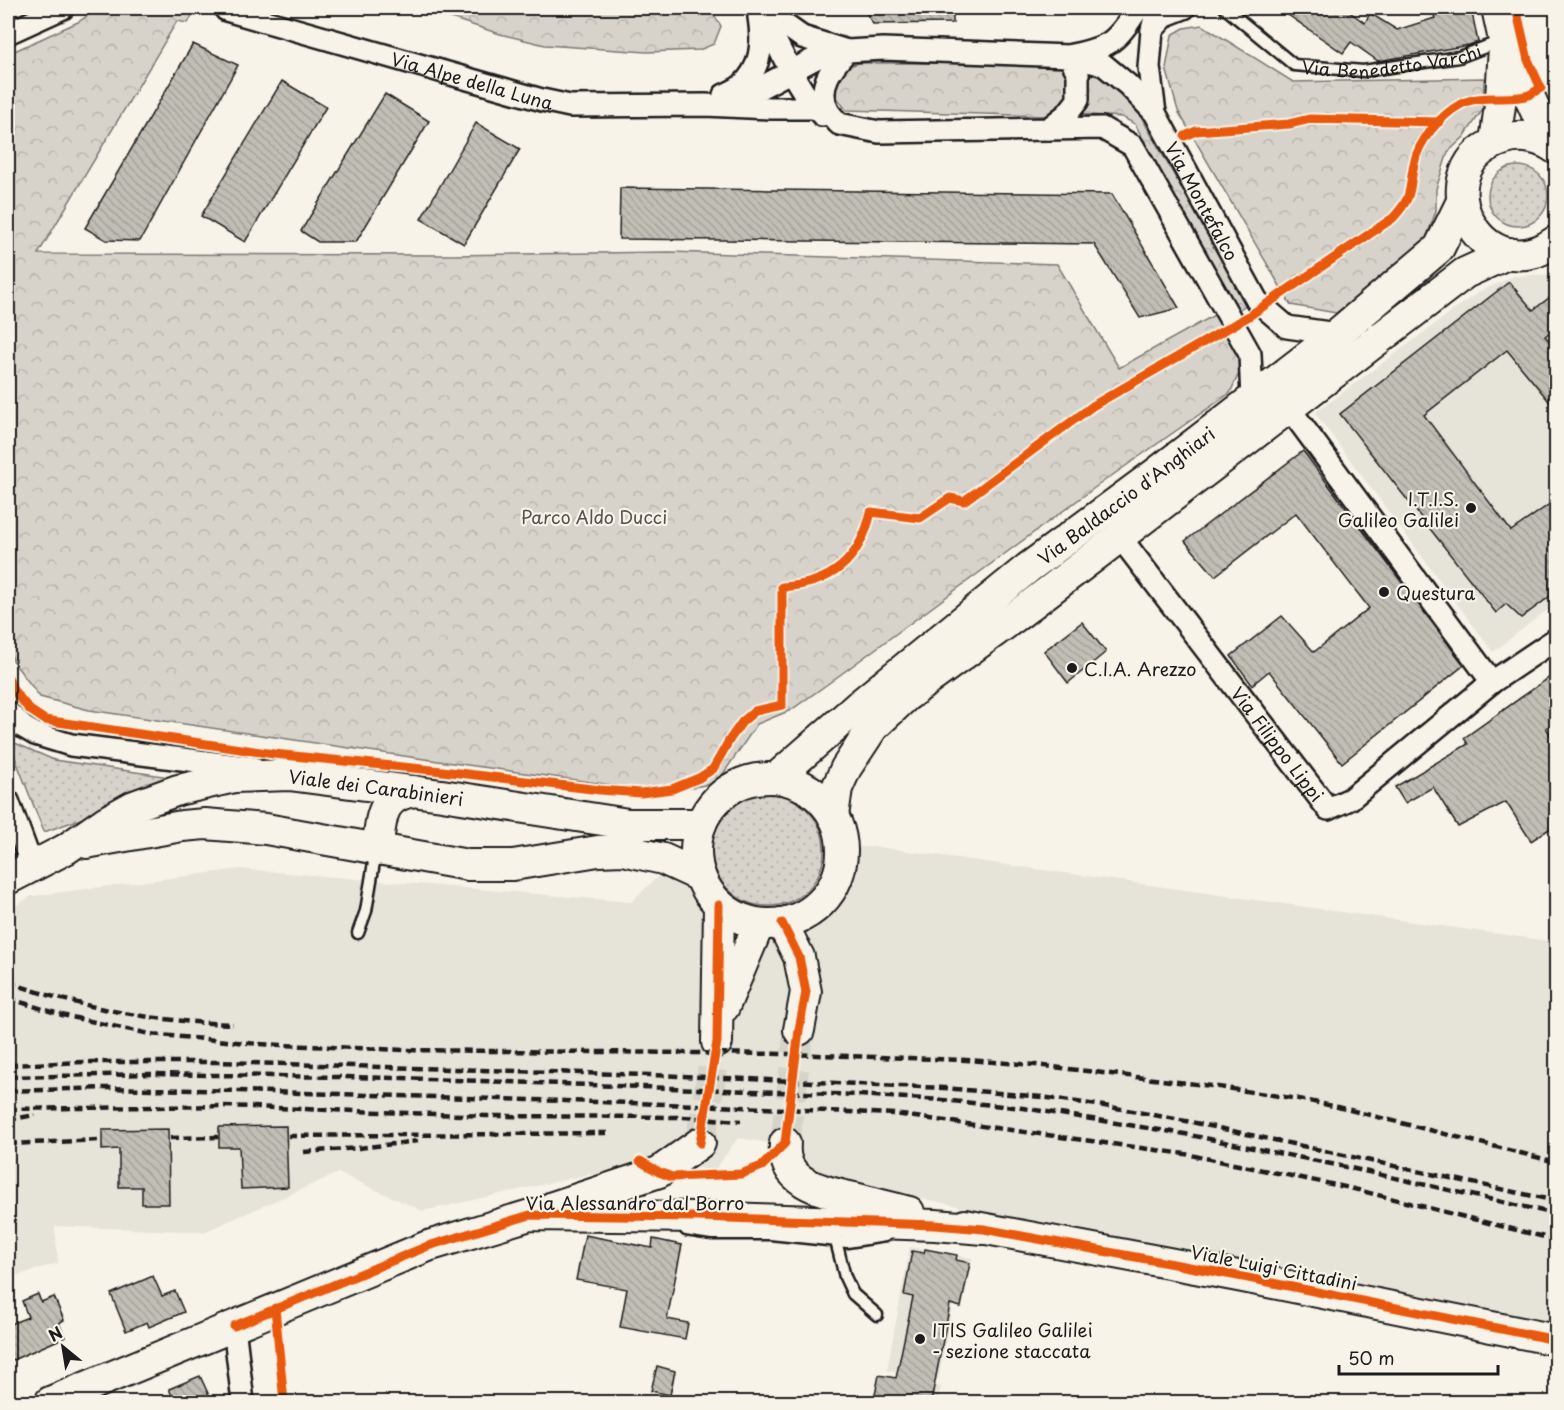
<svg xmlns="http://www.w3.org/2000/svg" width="1564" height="1410" font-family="'Playpen Sans',sans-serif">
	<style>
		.built { fill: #e6e3d9 }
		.grass { fill: url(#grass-dots); stroke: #7a7874; stroke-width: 1.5 }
		.park { fill: url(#park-crowns); stroke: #7a7874; stroke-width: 1.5 }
		.building { fill: url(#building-back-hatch); stroke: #1c1c1c; stroke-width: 1.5 }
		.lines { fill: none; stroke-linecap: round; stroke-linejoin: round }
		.secondary-tunnel { stroke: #d6d3c9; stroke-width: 30; stroke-dasharray: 30 15; stroke-linecap: butt }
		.service-casing { stroke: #1c1c1c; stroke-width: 15 }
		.minor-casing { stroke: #1c1c1c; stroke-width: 26 }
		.secondary-casing { stroke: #1c1c1c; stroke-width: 34 }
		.service { stroke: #f7f3e8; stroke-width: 10 }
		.minor { stroke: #f7f3e8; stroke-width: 21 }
		.secondary { stroke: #f7f3e8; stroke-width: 30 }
		.rail { stroke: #1c1c1c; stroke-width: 4.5; stroke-dasharray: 9 4.5; stroke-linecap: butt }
		.cycleway-casing { stroke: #f7f3e8; stroke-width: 13 }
		.cycleway { stroke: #e8590c; stroke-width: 9 }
		.poi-dot { fill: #1c1c1c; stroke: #f7f3e8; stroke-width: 2 }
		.labels { text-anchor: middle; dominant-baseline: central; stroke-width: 4.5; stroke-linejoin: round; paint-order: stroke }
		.street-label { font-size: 18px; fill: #1c1c1c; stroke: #f7f3e8 }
		.poi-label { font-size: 18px; fill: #1c1c1c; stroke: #f7f3e8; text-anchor: start }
		.park-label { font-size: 18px; fill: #545351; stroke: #f7f3e8 }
	</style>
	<defs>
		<pattern id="grass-dots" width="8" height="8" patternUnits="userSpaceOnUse" patternTransform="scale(1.5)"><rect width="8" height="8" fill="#d7d3cb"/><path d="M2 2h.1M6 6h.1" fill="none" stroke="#b8b5ae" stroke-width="1.8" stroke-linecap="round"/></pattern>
		<pattern id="park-crowns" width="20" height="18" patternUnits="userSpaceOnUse" patternTransform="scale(1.5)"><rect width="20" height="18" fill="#d7d3cb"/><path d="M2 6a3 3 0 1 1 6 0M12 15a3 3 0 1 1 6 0" fill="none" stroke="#b8b5ae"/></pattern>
		<pattern id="building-back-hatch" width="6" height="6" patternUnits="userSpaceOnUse" patternTransform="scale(1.5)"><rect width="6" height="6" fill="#c0beb5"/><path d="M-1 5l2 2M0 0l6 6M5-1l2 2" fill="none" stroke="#a4a39b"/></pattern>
	</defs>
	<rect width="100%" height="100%" fill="#f7f3e8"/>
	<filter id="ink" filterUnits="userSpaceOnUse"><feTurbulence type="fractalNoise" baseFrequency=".0167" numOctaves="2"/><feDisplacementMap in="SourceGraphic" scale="12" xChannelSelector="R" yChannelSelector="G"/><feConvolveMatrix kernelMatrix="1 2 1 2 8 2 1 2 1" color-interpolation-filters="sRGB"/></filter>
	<g filter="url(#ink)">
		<g class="built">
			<polygon points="1556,274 1556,603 1493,652 1315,413 1477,293 1514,276"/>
			<polygon points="879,847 1556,942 1556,1328 1098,1237 876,1188 809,1170 801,1158 800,1148 738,1138 715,1170 672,1166 586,1175 423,1211 338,1173 204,1232 55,1226 58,1263 8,1278 8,910 32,896 240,869 631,902 686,850"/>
			<polygon points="910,1247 972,1258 962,1308 952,1306 938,1380 927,1378 925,1384 941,1387 938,1402 881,1402 886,1377 903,1380 904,1373 887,1370"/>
		</g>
		<g class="grass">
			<circle cx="1518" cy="196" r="30"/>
			<polygon points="8,740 54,760 190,780 44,832"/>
			<circle cx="768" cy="850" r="56"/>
		</g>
		<g class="park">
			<polygon points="99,8 196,8 188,23 177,21 38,254 453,255 670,252 1057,264 1119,368 1218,313 1245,360 1230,393 1097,486 829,683 791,710 757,724 721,777 711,784 664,792 438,761 89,710 40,697 14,663 8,646 8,54 78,22"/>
			<polygon points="420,8 710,8 721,26 714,44 699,50 647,52 545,45 500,34"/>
			<polygon points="1202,25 1293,82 1484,78 1483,109 1464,137 1448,152 1436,189 1436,211 1424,244 1336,313 1291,305 1178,111 1166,68 1172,35 1184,28"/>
			<polygon points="859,63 1050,63 1064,69 1071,87 1064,107 1046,116 846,110 836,96 835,78 843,68"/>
			<polygon points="1081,67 1100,75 1135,106 1247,304 1237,311 1135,124 1122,117 1076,114"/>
		</g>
		<g class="building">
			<polygon points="863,8 953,8 953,23 873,24"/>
			<polygon points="1278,8 1344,8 1365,23 1370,13 1397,30 1435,18 1431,8 1471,8 1478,42 1469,45 1378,61 1351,42 1343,53"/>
			<polygon points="193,44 238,65 140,241 106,240 85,228"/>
			<polygon points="282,81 326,107 245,242 201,216"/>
			<polygon points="385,94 429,121 356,242 318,242 301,231"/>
			<polygon points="476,123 520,149 464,244 421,219"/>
			<polygon points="620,188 1112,194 1179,308 1140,318 1094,244 619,239"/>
			<polygon points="1509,282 1533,310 1557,292 1557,327 1545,336 1557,350 1557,411 1507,350 1424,415 1511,531 1557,499 1557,591 1521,618 1506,604 1496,613 1340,414"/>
			<polygon points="1303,451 1464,665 1342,763 1269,671 1252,685 1231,656 1282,616 1314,652 1369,608 1296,513 1215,576 1185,541"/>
			<polygon points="1082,622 1106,652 1068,683 1044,651"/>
			<polygon points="1557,672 1557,721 1546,728 1557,744 1557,824 1531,841 1506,802 1458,827 1433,787 1405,803 1395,787 1468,744 1464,738"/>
			<polygon points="286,1126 288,1187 241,1189 239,1147 219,1147 219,1127"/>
			<polygon points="168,1129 169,1204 142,1204 142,1187 119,1187 119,1149 102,1150 102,1130"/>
			<polygon points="585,1235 652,1248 653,1239 682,1245 667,1319 688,1323 685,1339 620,1327 627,1289 576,1280"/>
			<polygon points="925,1249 957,1255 956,1260 970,1263 961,1307 950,1304 931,1402 884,1402 885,1397 875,1395 879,1375 896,1378 913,1297 904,1295 912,1251 924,1253"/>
			<polygon points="153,1276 162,1296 175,1291 184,1312 149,1327 147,1322 126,1331 111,1294"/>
			<polygon points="38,1294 41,1302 54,1297 64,1320 59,1323 65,1337 8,1362 8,1325 28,1317 22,1301"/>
			<polygon points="657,1366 675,1371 670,1395 651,1391"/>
			<polygon points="200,1376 212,1402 175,1402 169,1389"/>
		</g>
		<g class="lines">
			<g class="secondary-tunnel">
				<polyline points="700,1143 717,1042"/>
				<polyline points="785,1143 799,1030"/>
			</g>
			<g class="service-casing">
				<g id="service">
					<path id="s1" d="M1225 8 1294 65 1363 71 1459 57 1501 41"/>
					<polyline points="358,933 366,911 376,850"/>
					<polyline points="686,1230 712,1234 770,1234 847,1242 885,1236"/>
					<polyline points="836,1241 845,1277 853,1294 877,1315"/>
				</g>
			</g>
			<g class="minor-casing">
				<g id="minor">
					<path d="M765 8 775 18 802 37 847 51 883 49 1069 56 1078 73V100L1067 114 1048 129 879 132 839 124C835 119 829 114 827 108 817 85 833 66 847 51"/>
					<path id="s2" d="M226 10 542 100 570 106 705 105 770 108H814"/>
					<path d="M760 11C777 42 797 91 822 115"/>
					<polyline points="1152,30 1166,15 1184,8"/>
					<polyline points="8,33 63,8"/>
					<path d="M1072 55C1111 47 1117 41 1138 8"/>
					<path id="s3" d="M1069 56 1104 65 1128 85 1155 113 1257 301 1287 327 1337 334"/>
					<path d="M724 95C729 93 736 90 741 86 762 68 763 43 759 17"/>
					<polyline points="728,105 818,57 847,51"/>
					<polyline points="1155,113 1149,67 1152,30 1157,8"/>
					<polyline points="1048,129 1102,128 1133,146 1250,354 1252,399"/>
					<polyline points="1289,408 1492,682"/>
					<path id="s4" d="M1120 537 1328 809 1350 799 1492 682 1556 639"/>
					<polyline points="8,712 23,727 35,734 71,745 253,768"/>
					<polyline points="8,801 32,866"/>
					<polyline points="234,1326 243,1402"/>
				</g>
			</g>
			<g class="secondary-casing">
				<g id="secondary">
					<polyline points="1497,8 1504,40 1551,145"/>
					<polyline points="1495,142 1501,98 1504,46"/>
					<path d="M1556 149C1542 138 1522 134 1505 139 1416 165 1480 296 1556 241"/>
					<path id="s5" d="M776 778 857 707 1028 568 1155 474 1337 334 1439 248 1462 201"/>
					<circle cx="769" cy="851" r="73"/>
					<polyline points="833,816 837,788 846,768 873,727 905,697 1020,613 1465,273 1509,253"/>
					<polyline points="86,843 182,826 205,824 266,829 468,865 513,865 598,851 623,850 663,859 700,876"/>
					<path d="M377 850C382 820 378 797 414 791"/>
					<path id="s6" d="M8 879 66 849 105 822 134 806 178 790 235 777 289 775 442 795 628 824H701"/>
					<polyline points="782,923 799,957 806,992 799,1030"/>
					<polyline points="724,1007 759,924"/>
					<polyline points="717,1042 719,905"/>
					<path d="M785 1143C781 1184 823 1191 854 1198 872 1203 891 1207 909 1212"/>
					<polyline points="553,1207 659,1172 700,1143"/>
					<polyline points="965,1225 1238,1276 1556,1340"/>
					<polyline points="50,1402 428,1246 530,1215 698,1217 935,1225 984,1229"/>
				</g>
			</g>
			<use href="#service" class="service"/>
			<use href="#minor" class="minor"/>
			<use href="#secondary" class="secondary"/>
			<g class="rail">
				<path d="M8 982C81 1008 156 1022 233 1024"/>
				<polyline points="8,998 62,1015 150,1034 259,1044 404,1050 788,1054 966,1060 1036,1065 1212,1086 1299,1099 1338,1107 1556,1162"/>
				<polyline points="8,1065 85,1062 218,1062 682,1076 944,1088 1042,1097 1111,1107 1191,1122 1556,1201"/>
				<polyline points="8,1077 149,1074 402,1078 857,1095 942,1100 1023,1108 1185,1134 1346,1167 1556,1214"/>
				<polyline points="8,1091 106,1088 239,1091 696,1105 894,1114 1185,1154 1350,1188 1556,1240"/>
				<polyline points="8,1109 224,1106 487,1116 683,1117 741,1121"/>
				<polyline points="8,1120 35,1115"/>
				<polyline points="288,1136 607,1133"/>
				<polyline points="170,1138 218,1137"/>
				<polyline points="8,1144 100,1140"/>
				<polyline points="304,1152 359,1148 418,1141"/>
			</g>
			<g class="cycleway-casing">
				<g id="cycleway">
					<polyline points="1185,136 1196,131 1289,124 1310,119 1439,122"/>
					<path d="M8 677 13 690 30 710 45 720 274 754 442 771 600 790 641 793 672 789 699 778 713 769 730 739 742 722 755 711 782 705V587C832 584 860 560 871 512L920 518 950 498 964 501 1094 405 1249 316 1393 218C1414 195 1408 192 1414 164 1418 141 1441 115 1461 104 1482 93 1508 102 1529 95 1533 93 1537 90 1541 88L1528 60 1516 8"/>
					<polyline points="700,1143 717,1042 719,905"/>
					<polyline points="640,1161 659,1172 672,1177 741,1174 762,1166 785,1143 799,1030 806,992 799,957 782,923"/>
					<polyline points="275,1308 284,1402"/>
					<polyline points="234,1326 428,1246 530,1215 698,1217 935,1225 984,1229 1238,1276 1556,1340"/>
				</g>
			</g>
			<use href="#cycleway" class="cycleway"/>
		</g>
	</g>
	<g class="poi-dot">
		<circle cx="1471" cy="508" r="6"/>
		<circle cx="1384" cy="592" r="6"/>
		<circle cx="1072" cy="668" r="6"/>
		<circle cx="920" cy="1339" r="6"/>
	</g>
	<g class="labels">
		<g class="street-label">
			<text stroke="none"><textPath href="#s1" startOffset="188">Via Benedetto Varchi</textPath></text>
			<text stroke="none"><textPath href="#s2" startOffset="256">Via Alpe della Luna</textPath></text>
			<text stroke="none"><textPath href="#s3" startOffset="206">Via Montefalco</textPath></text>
			<text stroke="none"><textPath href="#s5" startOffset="450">Via Baldaccio d'Anghiari</textPath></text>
			<text stroke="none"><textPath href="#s4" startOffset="260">Via Filippo Lippi</textPath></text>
			<text stroke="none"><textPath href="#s6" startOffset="393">Viale dei Carabinieri</textPath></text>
			<text x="635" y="1202">Via Alessandro dal Borro</text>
			<text transform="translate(1274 1267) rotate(11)">Viale Luigi Cittadini</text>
		</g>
		<g class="poi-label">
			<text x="1459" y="498" text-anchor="end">I.T.I.S.<tspan x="1459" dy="21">Galileo Galilei</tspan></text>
			<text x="1396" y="592">Questura</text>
			<text x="1084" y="668">C.I.A. Arezzo</text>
			<text x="932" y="1329">ITIS Galileo Galilei<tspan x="932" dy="21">- sezione staccata</tspan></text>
		</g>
		<g class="park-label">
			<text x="594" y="516">Parco Aldo Ducci</text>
		</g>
	</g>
	<rect width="1564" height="1410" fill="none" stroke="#f7f3e8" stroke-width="30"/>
	<rect x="15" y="15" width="1534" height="1380" fill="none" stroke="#1c1c1c" stroke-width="2" filter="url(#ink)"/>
	<g transform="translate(63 1347) rotate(330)" stroke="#f7f3e8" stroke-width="4.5" paint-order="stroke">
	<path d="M0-4.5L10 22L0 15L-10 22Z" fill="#1c1c1c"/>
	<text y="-9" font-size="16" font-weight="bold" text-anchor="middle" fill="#1c1c1c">N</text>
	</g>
	<path d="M1339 1365v9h159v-9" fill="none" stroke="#1c1c1c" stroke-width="3"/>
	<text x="1348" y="1365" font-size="18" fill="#1c1c1c" stroke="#f7f3e8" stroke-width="4.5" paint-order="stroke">50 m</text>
</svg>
